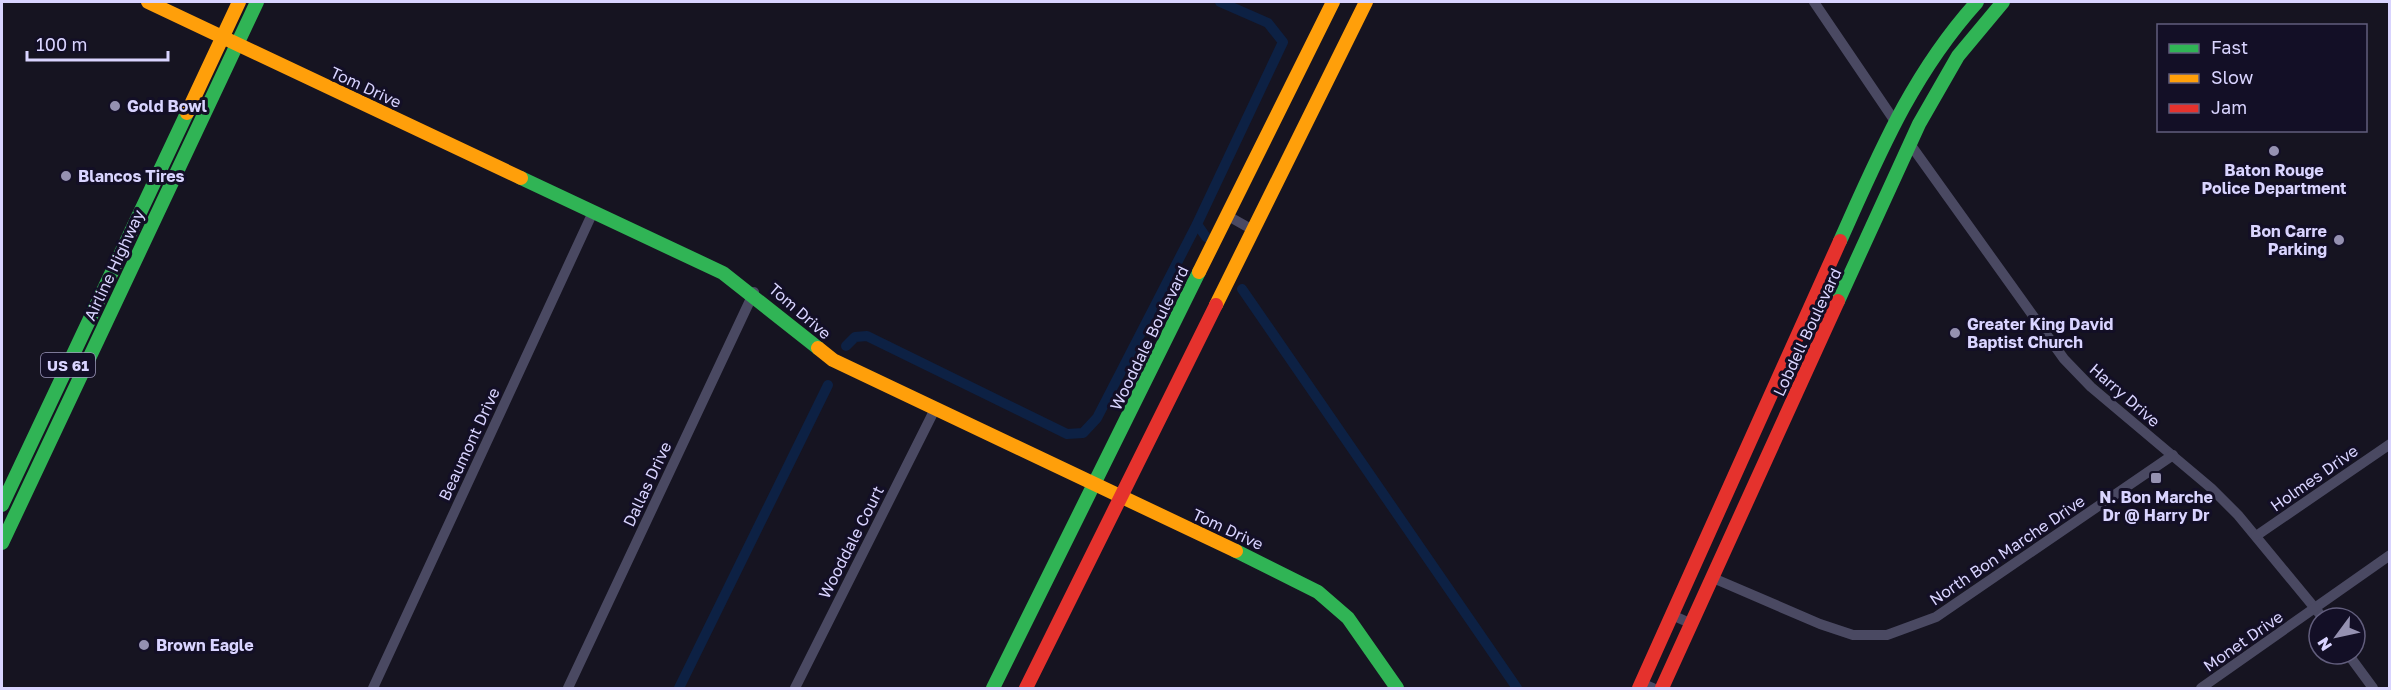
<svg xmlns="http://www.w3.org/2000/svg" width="2391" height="690" font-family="'Golos Text',sans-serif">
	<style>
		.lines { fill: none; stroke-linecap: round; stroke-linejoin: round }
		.canal { stroke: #0d2144; stroke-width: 10 }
		.street { stroke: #4a4962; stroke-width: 10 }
		.fast { stroke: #30b455; stroke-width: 14 }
		.slow { stroke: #ff9f0a; stroke-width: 14 }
		.jam { stroke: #e5322d; stroke-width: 14 }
		.poi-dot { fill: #9591b1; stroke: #130f26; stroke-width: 2 }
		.labels { text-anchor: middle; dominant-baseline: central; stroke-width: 6; stroke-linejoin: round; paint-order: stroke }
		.shield { fill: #130f26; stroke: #9e99be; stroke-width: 1.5 }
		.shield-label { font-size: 15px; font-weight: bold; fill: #d9d4ff }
		.street-label { font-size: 16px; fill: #d9d4ff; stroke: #130f26 }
		.poi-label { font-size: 16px; font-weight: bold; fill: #d9d4ff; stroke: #130f26; text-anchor: start }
	</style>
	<rect width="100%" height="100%" fill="#161421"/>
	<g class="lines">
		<g class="canal">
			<polyline points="1197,224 1206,237"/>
			<polyline points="1242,289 1517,688"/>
			<polyline points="846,346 855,337 867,336 1067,434 1083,433 1097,418 1197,224 1283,42 1268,23 1220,2"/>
			<polyline points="679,688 828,385"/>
		</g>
		<g class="street">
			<polyline points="1814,2 1894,120"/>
			<polyline points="1910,144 2064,359 2091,387 2211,488 2238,515 2323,618"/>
			<polyline points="1228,216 1253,230"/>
			<polyline points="2256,536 2390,444"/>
			<polyline points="1713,578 1820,624 1853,635 1887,635 1936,617 2173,455"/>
			<polyline points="1672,615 1692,624"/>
			<polyline points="2348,654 2373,688"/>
			<polyline points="1641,683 1653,688"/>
			<polyline points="373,688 593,212"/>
			<polyline points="568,688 754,292"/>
			<polyline points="795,688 935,409"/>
			<polyline points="2201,688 2390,555"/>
		</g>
		<g class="fast">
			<polyline points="521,178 723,273 818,348"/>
			<path d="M1840 241C1879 154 1912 74 1977 2"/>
			<polyline points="1838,301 1919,124 1958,56 2003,2"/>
			<polyline points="2,505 187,113"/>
			<polyline points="2,543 257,2"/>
			<polyline points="1236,551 1318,592 1348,618 1397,688"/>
			<polyline points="993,688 1199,272"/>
		</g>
		<g class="slow">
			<polyline points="148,2 521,178"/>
			<polyline points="187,113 239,2"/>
			<polyline points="1199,272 1333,2"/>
			<polyline points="1216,305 1366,2"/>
			<polyline points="818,348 833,360 1236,551"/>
		</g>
		<g class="jam">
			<polyline points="1026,688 1216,305"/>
			<polyline points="1639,688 1840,241"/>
			<polyline points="1662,688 1838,301"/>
		</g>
	</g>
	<g class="poi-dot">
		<circle cx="115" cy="106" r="6"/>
		<circle cx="2274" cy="151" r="6"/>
		<circle cx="66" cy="176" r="6"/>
		<circle cx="2339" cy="240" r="6"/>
		<circle cx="1955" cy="333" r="6"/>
		<rect x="2150" y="472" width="12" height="12" rx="3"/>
		<circle cx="144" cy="645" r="6"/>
	</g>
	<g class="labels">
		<rect class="shield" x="41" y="353" width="54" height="24" rx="4.5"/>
		<g class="shield-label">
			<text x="68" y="365">US 61</text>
		</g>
		<g class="street-label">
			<text transform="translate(366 87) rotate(25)">Tom Drive</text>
			<text transform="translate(114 265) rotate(-65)">Airline Highway</text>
			<text transform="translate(800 311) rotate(41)">Tom Drive</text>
			<text transform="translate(1807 332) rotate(-65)">Lobdell Boulevard</text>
			<text transform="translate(1149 338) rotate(-64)">Wooddale Boulevard</text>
			<text transform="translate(2125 395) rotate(41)">Harry Drive</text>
			<text transform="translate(469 444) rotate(-65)">Beaumont Drive</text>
			<text transform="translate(2314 478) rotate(-35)">Holmes Drive</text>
			<text transform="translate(647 484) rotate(-65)">Dallas Drive</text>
			<text transform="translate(1228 529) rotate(25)">Tom Drive</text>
			<text transform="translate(851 542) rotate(-63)">Wooddale Court</text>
			<text transform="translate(2007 550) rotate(-34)">North Bon Marche Drive</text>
			<text transform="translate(2243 641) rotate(-35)">Monet Drive</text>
		</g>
		<g class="poi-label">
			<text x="127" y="106">Gold Bowl</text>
			<text x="2274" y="170" text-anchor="middle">Baton Rouge<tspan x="2274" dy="18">Police Department</tspan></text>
			<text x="78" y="176">Blancos Tires</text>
			<text x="2327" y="231" text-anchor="end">Bon Carre<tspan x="2327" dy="18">Parking</tspan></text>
			<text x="1967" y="324">Greater King David<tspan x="1967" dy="18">Baptist Church</tspan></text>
			<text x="2156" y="497" text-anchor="middle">N. Bon Marche<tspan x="2156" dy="18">Dr @ Harry Dr</tspan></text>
			<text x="156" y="645">Brown Eagle</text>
		</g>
	</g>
	<rect width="2391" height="690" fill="none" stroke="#d9d4ff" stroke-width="6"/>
	<rect x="2157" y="24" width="210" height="108" fill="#130f26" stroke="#625e7d" stroke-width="1.5"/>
	<rect x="2169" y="44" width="30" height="9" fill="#30b455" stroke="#625e7d" stroke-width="1.5"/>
	<text x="2211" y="54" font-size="18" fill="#d9d4ff">Fast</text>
	<rect x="2169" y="74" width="30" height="9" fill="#ff9f0a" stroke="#625e7d" stroke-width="1.5"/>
	<text x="2211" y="84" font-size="18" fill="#d9d4ff">Slow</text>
	<rect x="2169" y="104" width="30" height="9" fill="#e5322d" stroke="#625e7d" stroke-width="1.5"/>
	<text x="2211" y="114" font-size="18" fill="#d9d4ff">Jam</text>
	<g transform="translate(2337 636) rotate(237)"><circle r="28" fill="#130f26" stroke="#625e7d" stroke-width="1.5"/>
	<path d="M0-4.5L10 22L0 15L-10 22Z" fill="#9591b1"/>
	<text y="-9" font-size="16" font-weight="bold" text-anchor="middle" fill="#d9d4ff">N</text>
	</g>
	<path d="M27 51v9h141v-9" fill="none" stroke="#d9d4ff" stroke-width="3"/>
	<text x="36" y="51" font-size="18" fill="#d9d4ff" stroke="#130f26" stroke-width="4.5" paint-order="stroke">100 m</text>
</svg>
